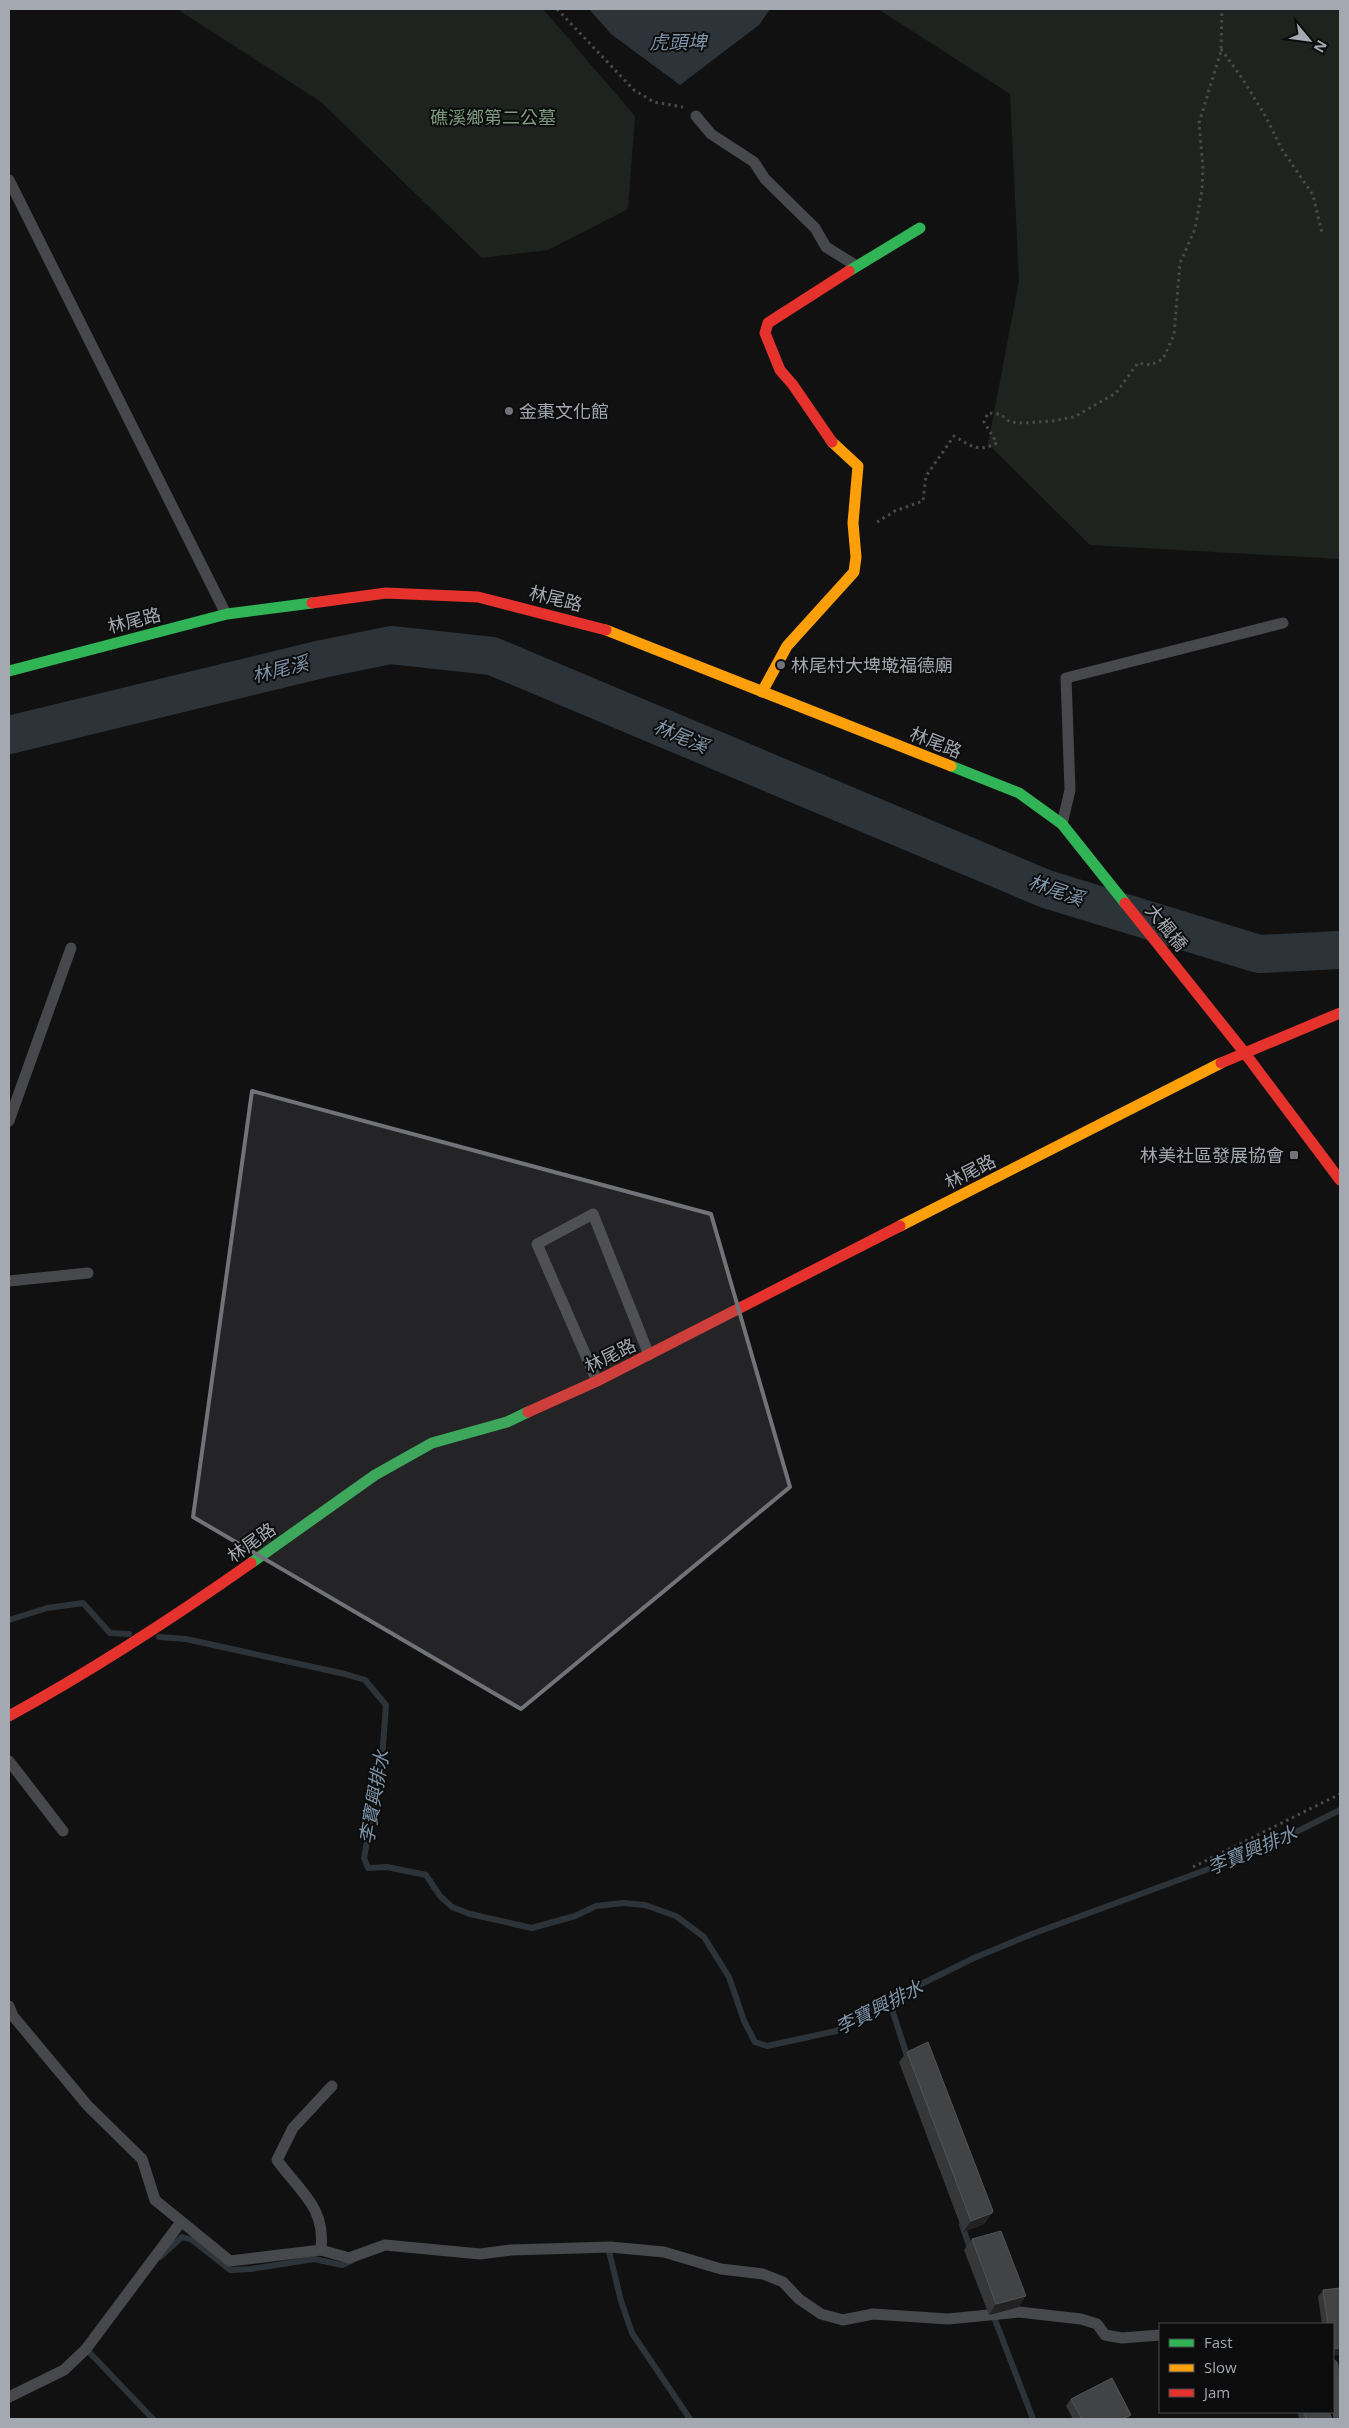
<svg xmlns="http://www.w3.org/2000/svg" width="1349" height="2428" font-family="'Open Sans','Noto Sans TC',sans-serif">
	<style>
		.green { fill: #1e231f }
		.water { fill: #2d3439 }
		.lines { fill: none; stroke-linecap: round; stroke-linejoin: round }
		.stream { stroke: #2d3439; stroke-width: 6 }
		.river { stroke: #2d3439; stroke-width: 38 }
		.path { stroke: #494a4c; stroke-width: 3; stroke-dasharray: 2.5 4; stroke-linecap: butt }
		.lane { stroke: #47484b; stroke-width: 11 }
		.fast { stroke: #30b455; stroke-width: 11 }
		.slow { stroke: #ff9f0a; stroke-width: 11 }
		.jam { stroke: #e5322d; stroke-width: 11 }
		.wall { fill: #353738 }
		.shaded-wall { fill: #222223 }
		.building { fill: #414345; stroke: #515356 }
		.marked { fill: #717379; fill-opacity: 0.2; stroke: #717379; stroke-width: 4; stroke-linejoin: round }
		.poi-dot { fill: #717379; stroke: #0c0c0d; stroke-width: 2 }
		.labels { text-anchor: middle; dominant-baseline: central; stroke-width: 4; stroke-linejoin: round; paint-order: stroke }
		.park-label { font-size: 18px; fill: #7d9b7f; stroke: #0c0c0d }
		.poi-label { font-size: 18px; fill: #a4a8b1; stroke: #0c0c0d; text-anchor: start }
		.street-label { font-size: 18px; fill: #a4a8b1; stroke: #0c0c0d }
		.water-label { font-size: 19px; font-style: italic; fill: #7e95aa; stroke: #0c0c0d }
	</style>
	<rect width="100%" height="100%" fill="#111112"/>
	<g class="green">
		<polygon points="177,9 543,9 635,116 628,209 548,250 482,258 321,102"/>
		<polygon points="878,9 1340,9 1340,559 1090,545 988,444 1019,281 1010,94"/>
	</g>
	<polygon class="water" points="589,9 770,9 759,25 680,85 611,34"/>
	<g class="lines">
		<g class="stream">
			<polyline points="9,1620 47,1608 83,1603 110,1633 129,1634"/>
			<polyline points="159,1637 186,1639 345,1674 365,1680 386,1705 382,1759 364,1858 368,1868 387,1867 426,1875 440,1896 452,1907 470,1914 532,1928 575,1916 596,1906 623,1903 645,1905 676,1916 704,1937 729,1977 744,2021 755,2042 767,2046 836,2031 889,2000 974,1958 1032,1934 1260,1850 1340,1810"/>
			<polyline points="889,2000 908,2059"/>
			<polyline points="962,2225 971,2251"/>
			<polyline points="608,2247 621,2301 632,2333 690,2419"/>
			<polyline points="160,2257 182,2237 192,2240 230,2270 251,2269 314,2259 342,2265 353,2260"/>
			<polyline points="992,2312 1033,2419"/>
			<polyline points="89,2352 153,2419"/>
		</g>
		<polyline class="river" points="9,735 322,659 391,645 492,656 1046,889 1259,954 1340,950"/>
		<g class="path">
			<polyline points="557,9 634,90 654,102 683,107"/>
			<polyline points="1221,49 1242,78 1266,117 1281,148 1313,195 1322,233"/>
			<path d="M877 522 895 511 923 501 926 476 954 436C972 446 977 453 997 443L984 422 988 413 1000 414 1010 422 1024 423 1053 421 1074 417 1116 393 1138 363 1151 365 1163 359 1174 335 1180 263 1195 229 1202 190 1203 167 1199 123 1221 51 1222 9"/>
			<polyline points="1193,1867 1340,1794"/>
		</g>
		<g class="lane">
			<polyline points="696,116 711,134 754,162 765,179 815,228 826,247 855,265"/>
			<polyline points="9,180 226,614"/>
			<polyline points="1062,824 1070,790 1066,678 1283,623"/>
			<polyline points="9,1121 71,948"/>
			<polyline points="9,1281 88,1273"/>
			<polyline points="597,1381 537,1244 593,1214 649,1355"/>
			<polyline points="9,1761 63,1831"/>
			<polyline points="9,2006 13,2016 88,2106 142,2159 155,2200 230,2261 321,2250 349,2258 385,2245 480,2254 511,2250 610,2247 664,2252 721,2269 763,2274 783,2282 799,2299 821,2314 843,2320 873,2314 948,2319 1019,2312 1081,2319 1097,2324 1105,2335 1122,2338 1160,2335"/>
			<path d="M321 2250C326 2207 300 2192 277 2160L293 2128 332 2086"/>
			<polyline points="1333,2365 1339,2419"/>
			<polyline points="9,2397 64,2370 86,2349 181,2222"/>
		</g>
		<g class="fast">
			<polyline points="849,271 920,228"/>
			<polyline points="9,671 227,614 312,603"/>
			<polyline points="951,766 1019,793 1062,824 1125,903"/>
			<polyline points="251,1563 375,1475 432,1443 507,1422 528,1412"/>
		</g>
		<g class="slow">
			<polyline points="606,630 951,766"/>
			<polyline points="762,692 787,646 854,572 856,557 853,523 858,466 832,442"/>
			<polyline points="900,1226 1221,1063"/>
		</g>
		<g class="jam">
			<polyline points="832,442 793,385 780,370 765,333 768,323 849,271"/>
			<polyline points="312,603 386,593 478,597 606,630"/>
			<polyline points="1125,903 1244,1052 1340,1180"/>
			<polyline points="1221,1063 1340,1013"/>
			<polyline points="528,1412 597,1381 900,1226"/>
			<path d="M9 1716C93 1670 173 1618 251 1563"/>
		</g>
	</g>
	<g class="wall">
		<polygon points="907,2052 992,2213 984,2224 963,2232 899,2062"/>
		<polygon points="972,2239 1019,2307 989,2315 964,2250"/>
		<polygon points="1323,2290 1333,2324 1322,2324 1318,2297"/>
		<polygon points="1071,2399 1128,2419 1073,2419 1066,2406"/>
		<polygon points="1298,2412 1329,2412 1332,2419 1299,2419"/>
	</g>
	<g class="shaded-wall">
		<polygon points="992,2213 984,2224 963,2232 971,2221"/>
		<polygon points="1026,2296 1019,2307 989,2315 996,2304"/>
		<polygon points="1340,2348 1340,2355 1333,2356 1333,2349"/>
		<polygon points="1131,2415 1128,2419 1122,2419"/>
	</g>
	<g class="building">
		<polygon points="928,2042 993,2211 992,2213 971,2221 907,2052"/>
		<polygon points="1001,2231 1026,2296 996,2304 972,2239"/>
		<polygon points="1340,2288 1340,2348 1333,2349 1333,2324 1328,2324 1323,2290"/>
		<polygon points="1112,2378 1131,2415 1122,2419 1082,2419 1071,2399"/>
		<polygon points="1304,2412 1329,2412 1332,2419 1306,2419"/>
	</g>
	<path class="marked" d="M252 1091 711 1214 790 1487 521 1709 193 1517Z"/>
	<g class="poi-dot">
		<circle cx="509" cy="411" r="5"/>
		<circle cx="781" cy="665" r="5"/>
		<rect x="1289" y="1150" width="10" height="10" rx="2.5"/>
	</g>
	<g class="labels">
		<g class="park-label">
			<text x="493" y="117">礁溪鄉第二公墓</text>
		</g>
		<g class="poi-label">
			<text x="519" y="411">金棗文化館</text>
			<text x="791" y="665">林尾村大埤墘福德廟</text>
			<text x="1284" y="1155" text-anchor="end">林美社區發展協會</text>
		</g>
		<g class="street-label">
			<text transform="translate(556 598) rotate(14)">林尾路</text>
			<text transform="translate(134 620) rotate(-14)">林尾路</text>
			<text transform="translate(936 742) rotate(22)">林尾路</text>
			<text transform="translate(1167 927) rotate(51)">大楓橋</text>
			<text transform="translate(970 1171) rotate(-27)">林尾路</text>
			<text transform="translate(610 1355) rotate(-26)">林尾路</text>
			<text transform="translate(251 1542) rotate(-35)">林尾路</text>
		</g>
		<g class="water-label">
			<text x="678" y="42">虎頭埤</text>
			<text transform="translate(280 669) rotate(-14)">林尾溪</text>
			<text transform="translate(681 736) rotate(23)">林尾溪</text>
			<text transform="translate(1056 890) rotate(19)">林尾溪</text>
			<text transform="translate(374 1797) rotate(-80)">李寶興排水</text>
			<text transform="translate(1252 1850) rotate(-23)">李寶興排水</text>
			<text transform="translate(879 2007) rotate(-27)">李寶興排水</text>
		</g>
	</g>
	<rect width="1349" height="2428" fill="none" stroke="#a4a8b1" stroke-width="20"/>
	<rect x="1159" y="2323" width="175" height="90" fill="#0c0c0d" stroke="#494a4f"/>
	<rect x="1169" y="2339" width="25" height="8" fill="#30b455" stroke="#494a4f"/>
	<text x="1204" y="2348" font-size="15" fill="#a4a8b1">Fast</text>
	<rect x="1169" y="2364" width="25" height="8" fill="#ff9f0a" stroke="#494a4f"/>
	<text x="1204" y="2373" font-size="15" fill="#a4a8b1">Slow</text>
	<rect x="1169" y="2389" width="25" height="8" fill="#e5322d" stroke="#494a4f"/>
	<text x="1204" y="2398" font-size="15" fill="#a4a8b1">Jam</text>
	<g transform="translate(1309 40) rotate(119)" stroke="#0c0c0d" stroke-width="4" paint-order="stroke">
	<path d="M0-4L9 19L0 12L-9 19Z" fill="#a4a8b1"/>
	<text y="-8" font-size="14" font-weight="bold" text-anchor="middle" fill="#a4a8b1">N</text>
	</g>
</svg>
